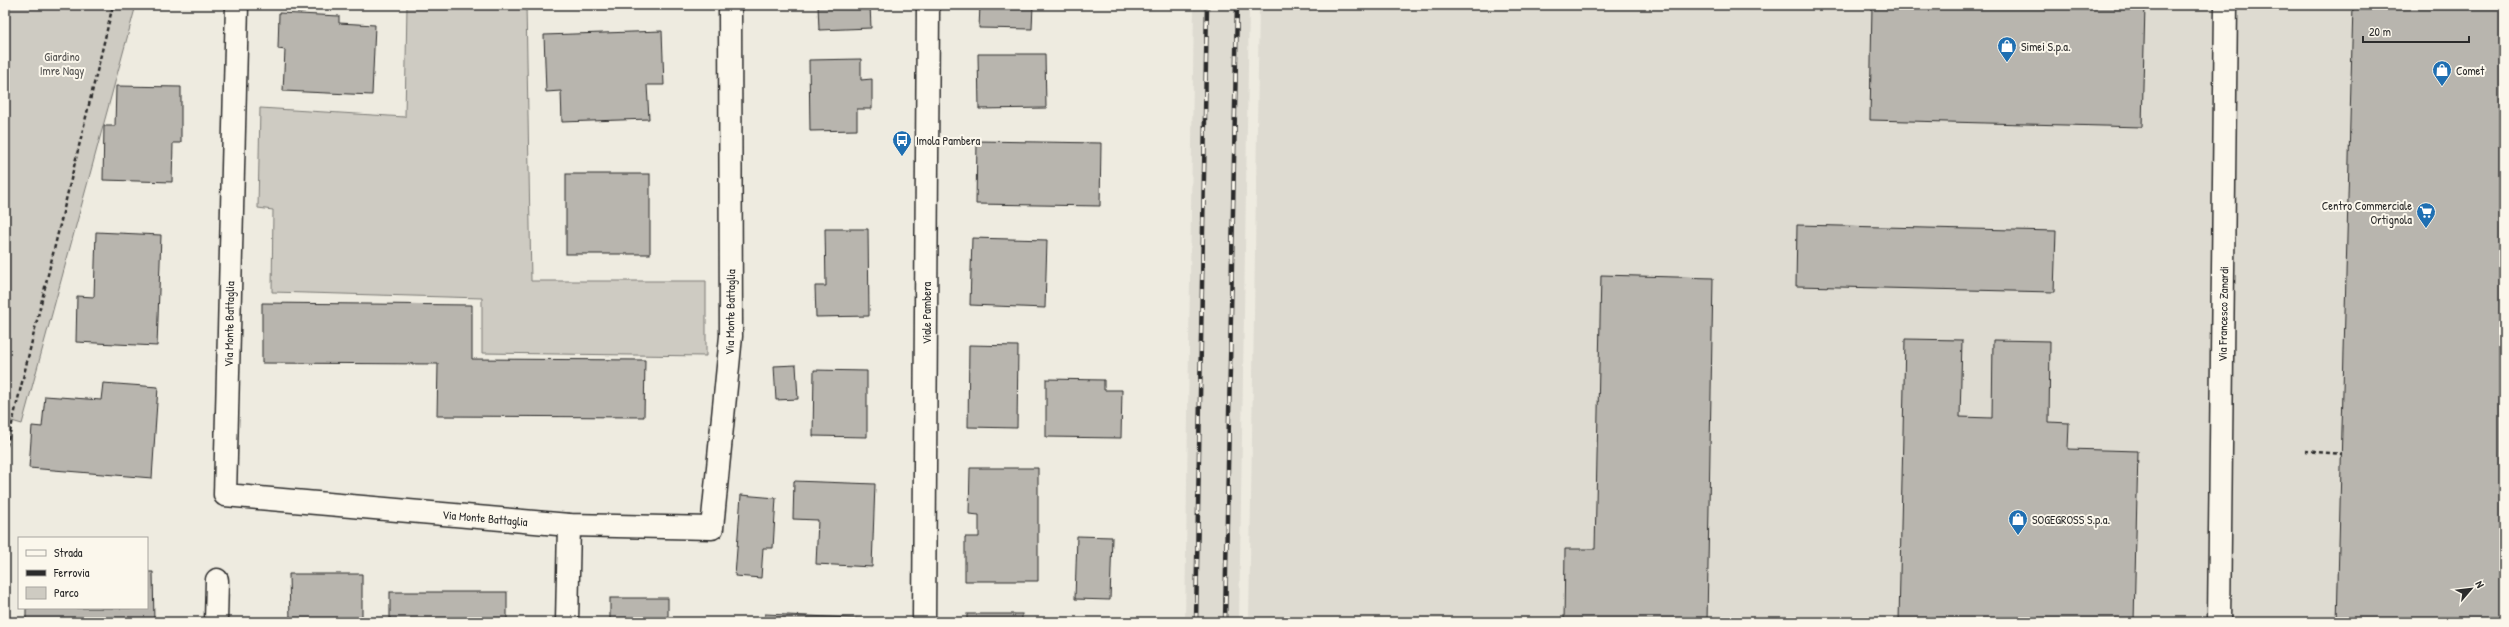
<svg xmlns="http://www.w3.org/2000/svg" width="2509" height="627" font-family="'Patrick Hand',sans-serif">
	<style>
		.built { fill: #dedbd1 }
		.green { fill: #cecbc2; stroke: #7c7b76 }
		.building { fill: #b8b5ae; stroke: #2b2b2b }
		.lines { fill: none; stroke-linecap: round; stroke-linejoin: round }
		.minor-casing { stroke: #2b2b2b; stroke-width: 25 }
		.path { stroke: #2b2b2b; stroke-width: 2.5; stroke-dasharray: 4 3; stroke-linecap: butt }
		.minor { stroke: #fbf7ec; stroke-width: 22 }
		.rail-casing { stroke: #2b2b2b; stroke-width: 4.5 }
		.rail { stroke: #fbf7ec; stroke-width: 3; stroke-dasharray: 9; stroke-linecap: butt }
		.labels { text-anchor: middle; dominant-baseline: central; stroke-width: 4; stroke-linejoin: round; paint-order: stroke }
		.poi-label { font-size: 12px; fill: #2b2b2b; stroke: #fbf7ec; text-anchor: start }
		.park-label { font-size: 12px; fill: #545351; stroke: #fbf7ec }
		.street-label { font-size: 12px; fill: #2b2b2b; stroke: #fbf7ec }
	</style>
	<rect width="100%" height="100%" fill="#eeebe0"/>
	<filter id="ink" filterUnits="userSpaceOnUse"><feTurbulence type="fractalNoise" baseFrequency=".025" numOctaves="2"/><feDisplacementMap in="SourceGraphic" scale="8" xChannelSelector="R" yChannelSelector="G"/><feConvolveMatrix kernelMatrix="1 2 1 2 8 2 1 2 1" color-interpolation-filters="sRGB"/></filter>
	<g filter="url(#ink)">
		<g class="built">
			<polygon points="1194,5 1249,5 1239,622 1185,622"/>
			<polygon points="1259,5 2504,5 2504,622 1249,622"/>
		</g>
		<g class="green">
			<polygon points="5,5 136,5 22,424 5,419"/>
			<polygon points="407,5 526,5 531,281 706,281 706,356 482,353 482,298 272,292 273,210 258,208 260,108 405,117"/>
		</g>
		<g class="building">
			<polygon points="818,5 870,5 871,28 819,30"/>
			<polygon points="980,5 1033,5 1032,29 979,28"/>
			<polygon points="1099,5 1128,5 1128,8"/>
			<polygon points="1615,5 1729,5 1729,6"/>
			<polygon points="1872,5 2145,5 2142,127 1870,120"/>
			<polygon points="2353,5 2504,5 2504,622 2337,622"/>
			<polygon points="279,13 339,16 339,23 375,25 372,95 283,91 285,50 278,49"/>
			<polygon points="662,31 664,85 647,85 649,119 562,122 561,91 546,92 544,35"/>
			<polygon points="978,54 1045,54 1046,108 979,109"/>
			<polygon points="861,59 861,80 872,79 872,109 857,109 857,130 810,131 809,60"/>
			<polygon points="116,86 181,87 181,143 173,143 172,182 103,180 104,126 115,126"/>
			<polygon points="977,141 1101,143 1100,206 976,204"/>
			<rect x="566" y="174" width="84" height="80"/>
			<polygon points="1797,225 2056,231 2054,292 1796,286"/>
			<polygon points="825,229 868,229 869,316 816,317 815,286 826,286"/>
			<polygon points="96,232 161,235 157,346 76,342 77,296 94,297"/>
			<polygon points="972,238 1047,240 1045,308 970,305"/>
			<polygon points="1601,275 1713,278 1707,622 1564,622 1565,549 1595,549"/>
			<polygon points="262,303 472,305 472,359 645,360 644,417 437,416 438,364 262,363"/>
			<polygon points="1905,339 1962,340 1960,417 1992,418 1993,340 2050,341 2049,422 2069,423 2068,449 2138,451 2134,622 1899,622"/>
			<polygon points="969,345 1018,346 1017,428 968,427"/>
			<polygon points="796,365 798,399 776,400 774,366"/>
			<polygon points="814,370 867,371 867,437 813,436"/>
			<polygon points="1046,379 1104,380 1104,390 1122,390 1121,438 1046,437"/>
			<polygon points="103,383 158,387 152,478 29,468 32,426 42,427 45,396 101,400"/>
			<polygon points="970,468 1038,468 1038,581 965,581 965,537 979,537 979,515 969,514"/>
			<polygon points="794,481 875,484 872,567 816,564 818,520 793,519"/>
			<polygon points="741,495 776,498 773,548 763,548 761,578 735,576"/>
			<polygon points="1077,536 1112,537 1110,600 1075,599"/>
			<polygon points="147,572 153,572 154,622 26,622 26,608 147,608"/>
			<polygon points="289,574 362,574 362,622 290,622"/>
			<rect x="390" y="592" width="117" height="30"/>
			<rect x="610" y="598" width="58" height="24"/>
			<polygon points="765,614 872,619 872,622 765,622"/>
			<rect x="967" y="614" width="55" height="8"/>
		</g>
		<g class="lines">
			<g class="minor-casing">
				<g id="minor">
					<polyline points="237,5 225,495 569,525 712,528 731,336 730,5"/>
					<polyline points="216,622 217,580"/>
					<polyline points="567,622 569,525"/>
					<polyline points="924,622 928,5"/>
					<polyline points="2219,622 2226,5"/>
				</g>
			</g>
			<g class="path">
				<polyline points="2305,451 2342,454"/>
				<polyline points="5,453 113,5"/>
			</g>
			<use href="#minor" class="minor"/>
			<g class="rail-casing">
				<g id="rail">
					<polyline points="1196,622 1207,5"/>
					<polyline points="1225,622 1237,5"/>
				</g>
			</g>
			<use href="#rail" class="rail"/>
		</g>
	</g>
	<defs>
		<g id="shop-pin" transform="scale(1)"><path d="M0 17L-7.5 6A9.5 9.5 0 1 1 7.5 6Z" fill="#1f6fb2" stroke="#fbf7ec"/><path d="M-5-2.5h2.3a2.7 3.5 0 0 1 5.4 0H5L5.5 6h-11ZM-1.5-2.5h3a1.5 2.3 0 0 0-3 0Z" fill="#fff"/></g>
		<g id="bus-pin" transform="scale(1)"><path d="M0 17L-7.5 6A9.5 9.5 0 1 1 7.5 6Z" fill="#1f6fb2" stroke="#fbf7ec"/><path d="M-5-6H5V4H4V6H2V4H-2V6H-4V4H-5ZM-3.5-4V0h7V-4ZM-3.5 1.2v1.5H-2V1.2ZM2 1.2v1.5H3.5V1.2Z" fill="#fff"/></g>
		<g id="supermarket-pin" transform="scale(1)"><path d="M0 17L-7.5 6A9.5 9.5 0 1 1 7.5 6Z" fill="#1f6fb2" stroke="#fbf7ec"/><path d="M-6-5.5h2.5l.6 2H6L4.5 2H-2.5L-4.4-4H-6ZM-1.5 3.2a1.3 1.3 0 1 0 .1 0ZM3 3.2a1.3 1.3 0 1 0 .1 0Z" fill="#fff"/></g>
	</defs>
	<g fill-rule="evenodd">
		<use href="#shop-pin" x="2007" y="46"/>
		<use href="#shop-pin" x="2442" y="70"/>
		<use href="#bus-pin" x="902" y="140"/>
		<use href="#supermarket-pin" x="2426" y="212"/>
		<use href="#shop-pin" x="2018" y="519"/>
	</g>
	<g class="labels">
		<g class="poi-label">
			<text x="2021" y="46">Simei S.p.a.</text>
			<text x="2456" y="70">Comet</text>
			<text x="916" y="140">Imola Pambera</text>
			<text x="2412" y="205" text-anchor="end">Centro Commerciale<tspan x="2412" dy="14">Ortignola</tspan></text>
			<text x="2032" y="519">SOGEGROSS S.p.a.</text>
		</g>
		<g class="park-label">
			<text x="62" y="56">Giardino<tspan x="62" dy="14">Imre Nagy</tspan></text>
		</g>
		<g class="street-label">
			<text transform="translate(730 312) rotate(-89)">Via Monte Battaglia</text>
			<text transform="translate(926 313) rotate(-90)">Viale Pambera</text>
			<text transform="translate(2223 314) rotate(-89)">Via Francesco Zanardi</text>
			<text transform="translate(229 324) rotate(-89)">Via Monte Battaglia</text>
			<text transform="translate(485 518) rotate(5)">Via Monte Battaglia</text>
		</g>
	</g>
	<rect width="2509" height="627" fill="none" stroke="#fbf7ec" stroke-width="20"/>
	<rect x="10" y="10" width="2489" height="607" fill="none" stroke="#2b2b2b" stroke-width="1.5" filter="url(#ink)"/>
	<rect x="18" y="537" width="130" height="72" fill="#fbf7ec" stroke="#a8a59f"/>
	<rect x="26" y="550" width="20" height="6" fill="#fbf7ec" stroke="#a8a59f"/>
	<text x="54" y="557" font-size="12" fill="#2b2b2b">Strada</text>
	<rect x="26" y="570" width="20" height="6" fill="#2b2b2b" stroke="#a8a59f"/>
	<text x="54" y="577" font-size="12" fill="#2b2b2b">Ferrovia</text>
	<rect x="26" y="587" width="20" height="12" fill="#cecbc2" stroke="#a8a59f"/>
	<text x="54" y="597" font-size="12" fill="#2b2b2b">Parco</text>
	<g transform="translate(2471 589) rotate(62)" stroke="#fbf7ec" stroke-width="3" paint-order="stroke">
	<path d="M0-3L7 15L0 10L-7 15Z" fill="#2b2b2b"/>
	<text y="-6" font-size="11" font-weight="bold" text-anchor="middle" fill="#2b2b2b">N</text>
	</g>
	<path d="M2363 36v6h106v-6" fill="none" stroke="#2b2b2b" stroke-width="2"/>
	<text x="2369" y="36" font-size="12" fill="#2b2b2b" stroke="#fbf7ec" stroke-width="3" paint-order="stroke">20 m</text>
</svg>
